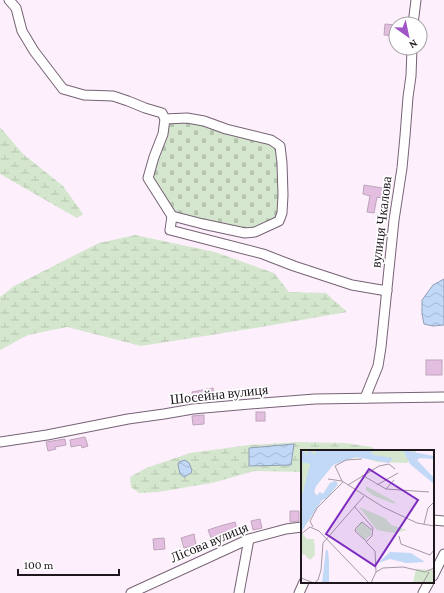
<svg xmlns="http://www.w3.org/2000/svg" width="444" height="593" font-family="'Crimson Pro',serif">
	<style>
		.wetland { fill: url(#wetland-marsh) }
		.cemetery { fill: url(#cemetery-stones) }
		.water { fill: url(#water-waves); stroke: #909eb6 }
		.building { fill: #e4bee1; stroke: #bca5ba }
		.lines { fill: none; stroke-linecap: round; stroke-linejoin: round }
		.minor-casing { stroke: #766275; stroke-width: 11 }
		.minor { stroke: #fff; stroke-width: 9 }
		.labels { text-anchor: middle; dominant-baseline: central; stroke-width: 3.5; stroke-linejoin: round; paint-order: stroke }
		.street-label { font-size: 14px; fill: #1f171e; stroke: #fff }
		.inset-road { fill: none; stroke: #a599a4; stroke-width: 1 }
		.view { fill: #7b2cbf; fill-opacity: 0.15; stroke: #7b2cbf; stroke-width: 2 }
		.inset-edge { fill: none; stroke: #1f171e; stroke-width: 2 }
	</style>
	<defs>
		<pattern id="wetland-marsh" width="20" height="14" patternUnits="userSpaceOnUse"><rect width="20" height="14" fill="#d4e7ce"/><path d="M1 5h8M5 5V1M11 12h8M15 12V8" fill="none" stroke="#b6c5b0"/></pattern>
		<pattern id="cemetery-stones" width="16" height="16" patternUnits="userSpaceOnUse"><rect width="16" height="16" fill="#d4e7ce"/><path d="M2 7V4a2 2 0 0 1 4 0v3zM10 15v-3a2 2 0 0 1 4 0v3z" fill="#b6c5b0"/></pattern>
		<pattern id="water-waves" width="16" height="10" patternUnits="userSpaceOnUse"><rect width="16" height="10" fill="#c1d8f7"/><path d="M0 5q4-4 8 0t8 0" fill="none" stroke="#a5b9d3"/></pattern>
	</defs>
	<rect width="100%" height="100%" fill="#feeffd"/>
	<g class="wetland">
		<polygon points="0,127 23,154 63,186 83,214 77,218 0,174"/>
		<polygon points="135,235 215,252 274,273 289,292 326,293 347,312 249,329 141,346 67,327 28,335 0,350 0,297 14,286 99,243"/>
		<polygon points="300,442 345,443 372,447 377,451 302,451 302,472 255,471 212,483 158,492 139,493 131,487 130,477 146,468 190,453 220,449 248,445"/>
	</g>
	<polygon class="cemetery" points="190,121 272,144 278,149 279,213 276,219 258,227 246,230 176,213 173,211 152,178 157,156 167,133 170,122"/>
	<g class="water">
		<polygon points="444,279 444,325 433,326 424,324 422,314 422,300 433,285"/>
		<polygon points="294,444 291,465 249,466 249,448"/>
		<polygon points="185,460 189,463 192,470 191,473 184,477 180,474 178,464 179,462"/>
	</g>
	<g class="building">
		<polygon points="385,24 396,25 395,36 384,35"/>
		<polygon points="364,185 388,189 386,199 377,197 374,213 367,212 370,196 363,194"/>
		<rect x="426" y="360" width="16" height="15"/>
		<polygon points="213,388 214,396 193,399 192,392"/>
		<rect x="256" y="412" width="9" height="9"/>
		<polygon points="204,415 204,424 193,425 192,416"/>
		<polygon points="85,437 88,446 82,448 81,445 71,447 70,440"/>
		<polygon points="65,439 66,445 55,447 56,449 48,451 46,442"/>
		<polygon points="290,511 299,511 299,521 290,522"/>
		<polygon points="260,519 262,528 253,530 251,521"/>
		<polygon points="235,522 238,532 229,534 229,533 212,540 208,530 220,526"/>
		<polygon points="194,534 196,545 184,548 181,538"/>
		<polygon points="164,538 165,549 154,550 153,539"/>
	</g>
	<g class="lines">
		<g class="minor-casing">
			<g id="minor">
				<polyline points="9,0 16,8 22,31 34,51 63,89 84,95 113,96 128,101 145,108 162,113 165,119 163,134 154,157 148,178 172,216 170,230 263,254 294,266 352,285 387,291"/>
				<polyline points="413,24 416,0"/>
				<polyline points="165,119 187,118 204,121 226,129 271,140 280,146 282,163 283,195 282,213 279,221 255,232 245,233 203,224 172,216"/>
				<polyline points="365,398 378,366 381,347 394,220 402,168 405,136 408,97 411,76 412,48"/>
				<polyline points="0,442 47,435 128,419 164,414 193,409 263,403 315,399 444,397"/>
				<polyline points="433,520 444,521"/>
				<polyline points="433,576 444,554"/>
				<polyline points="131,593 249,539 286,529 302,527"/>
				<polyline points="239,593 249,539"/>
				<polyline points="299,593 304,582"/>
				<polyline points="423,593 429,582"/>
			</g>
		</g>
		<use href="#minor" class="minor"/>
	</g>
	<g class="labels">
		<g class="street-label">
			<text transform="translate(381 222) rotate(-83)">вулиця Чкалова</text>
			<text transform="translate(219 394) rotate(-6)">Шосейна вулиця</text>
			<text transform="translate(209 542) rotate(-23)">Лісова вулиця</text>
		</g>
	</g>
	<g transform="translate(301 450)">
		<rect width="133" height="133" fill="#feeffd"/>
		<path d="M1 83 6 89H13L14 105 9 110 3 104 0 105Z" fill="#d4e7ce"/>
		<path d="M65 36 94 52V54L73 46 65 40ZM58 57 84 68 90 75 106 80 93 83 76 80Z" fill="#d4e7ce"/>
		<path d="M60 72 70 80V85L64 90 55 80Z" fill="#d4e7ce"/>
		<path d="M0 0H114L115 2 106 13 76 12 61 7 45 9 32 15 15 36 13 42 16 46 19 42 22 44 29 33 35 31 37 34 26 48 21 50 0 82ZM115 119 133 120V133H112Z" fill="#d4e7ce"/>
		<path d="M0 0 7 5 6 0H8L15 6 14 0H71L70 3 73 5 92 8 88 13 55 7 32 15 15 36 13 42 16 46 19 42 22 44 29 33 34 31 37 34 26 48 21 50 0 82V50L9 14 0 12ZM102 0 133 6V9L119 8 116 10 133 28V34L109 14ZM25 99 27 101 28 111V132L21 133ZM89 102 110 103 124 112 105 113 89 109 77 113Z" fill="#c1d8f7"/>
		<path class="inset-road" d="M61 25 85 39 128 42M27 29 41 31 82 57 116 73 133 76M41 31 34 16 45 10 61 9M47 35 78 16 88 14 94 19M76 35 97 23M85 39 93 30M53 56 72 78 71 86 65 92 74 101 75 122M123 74 127 58 133 52M12 77 9 71 16 58 42 32M0 84 9 77 18 81 68 133M98 86 100 94 129 105 133 100M65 91 54 81 55 78 61 72 71 80M0 128 13 133 17 130 20 120 22 93 63 46M70 133 75 122 82 118 102 117 124 122 133 118M122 133 128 122"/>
		<path class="view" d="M68 19 117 50 74 116 25 84Z"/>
		<rect width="133" height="133" class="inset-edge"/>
	</g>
	<g transform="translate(408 36) rotate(147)"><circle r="19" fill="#ffffff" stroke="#a5a2a5"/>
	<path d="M0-3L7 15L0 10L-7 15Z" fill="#9f55c7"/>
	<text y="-6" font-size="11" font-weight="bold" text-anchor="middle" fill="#1f171e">N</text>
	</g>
	<path d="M18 569v6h101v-6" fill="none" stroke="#1f171e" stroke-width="2"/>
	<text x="24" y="569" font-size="12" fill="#1f171e" stroke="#ffffff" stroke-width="3" paint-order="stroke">100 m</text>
</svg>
